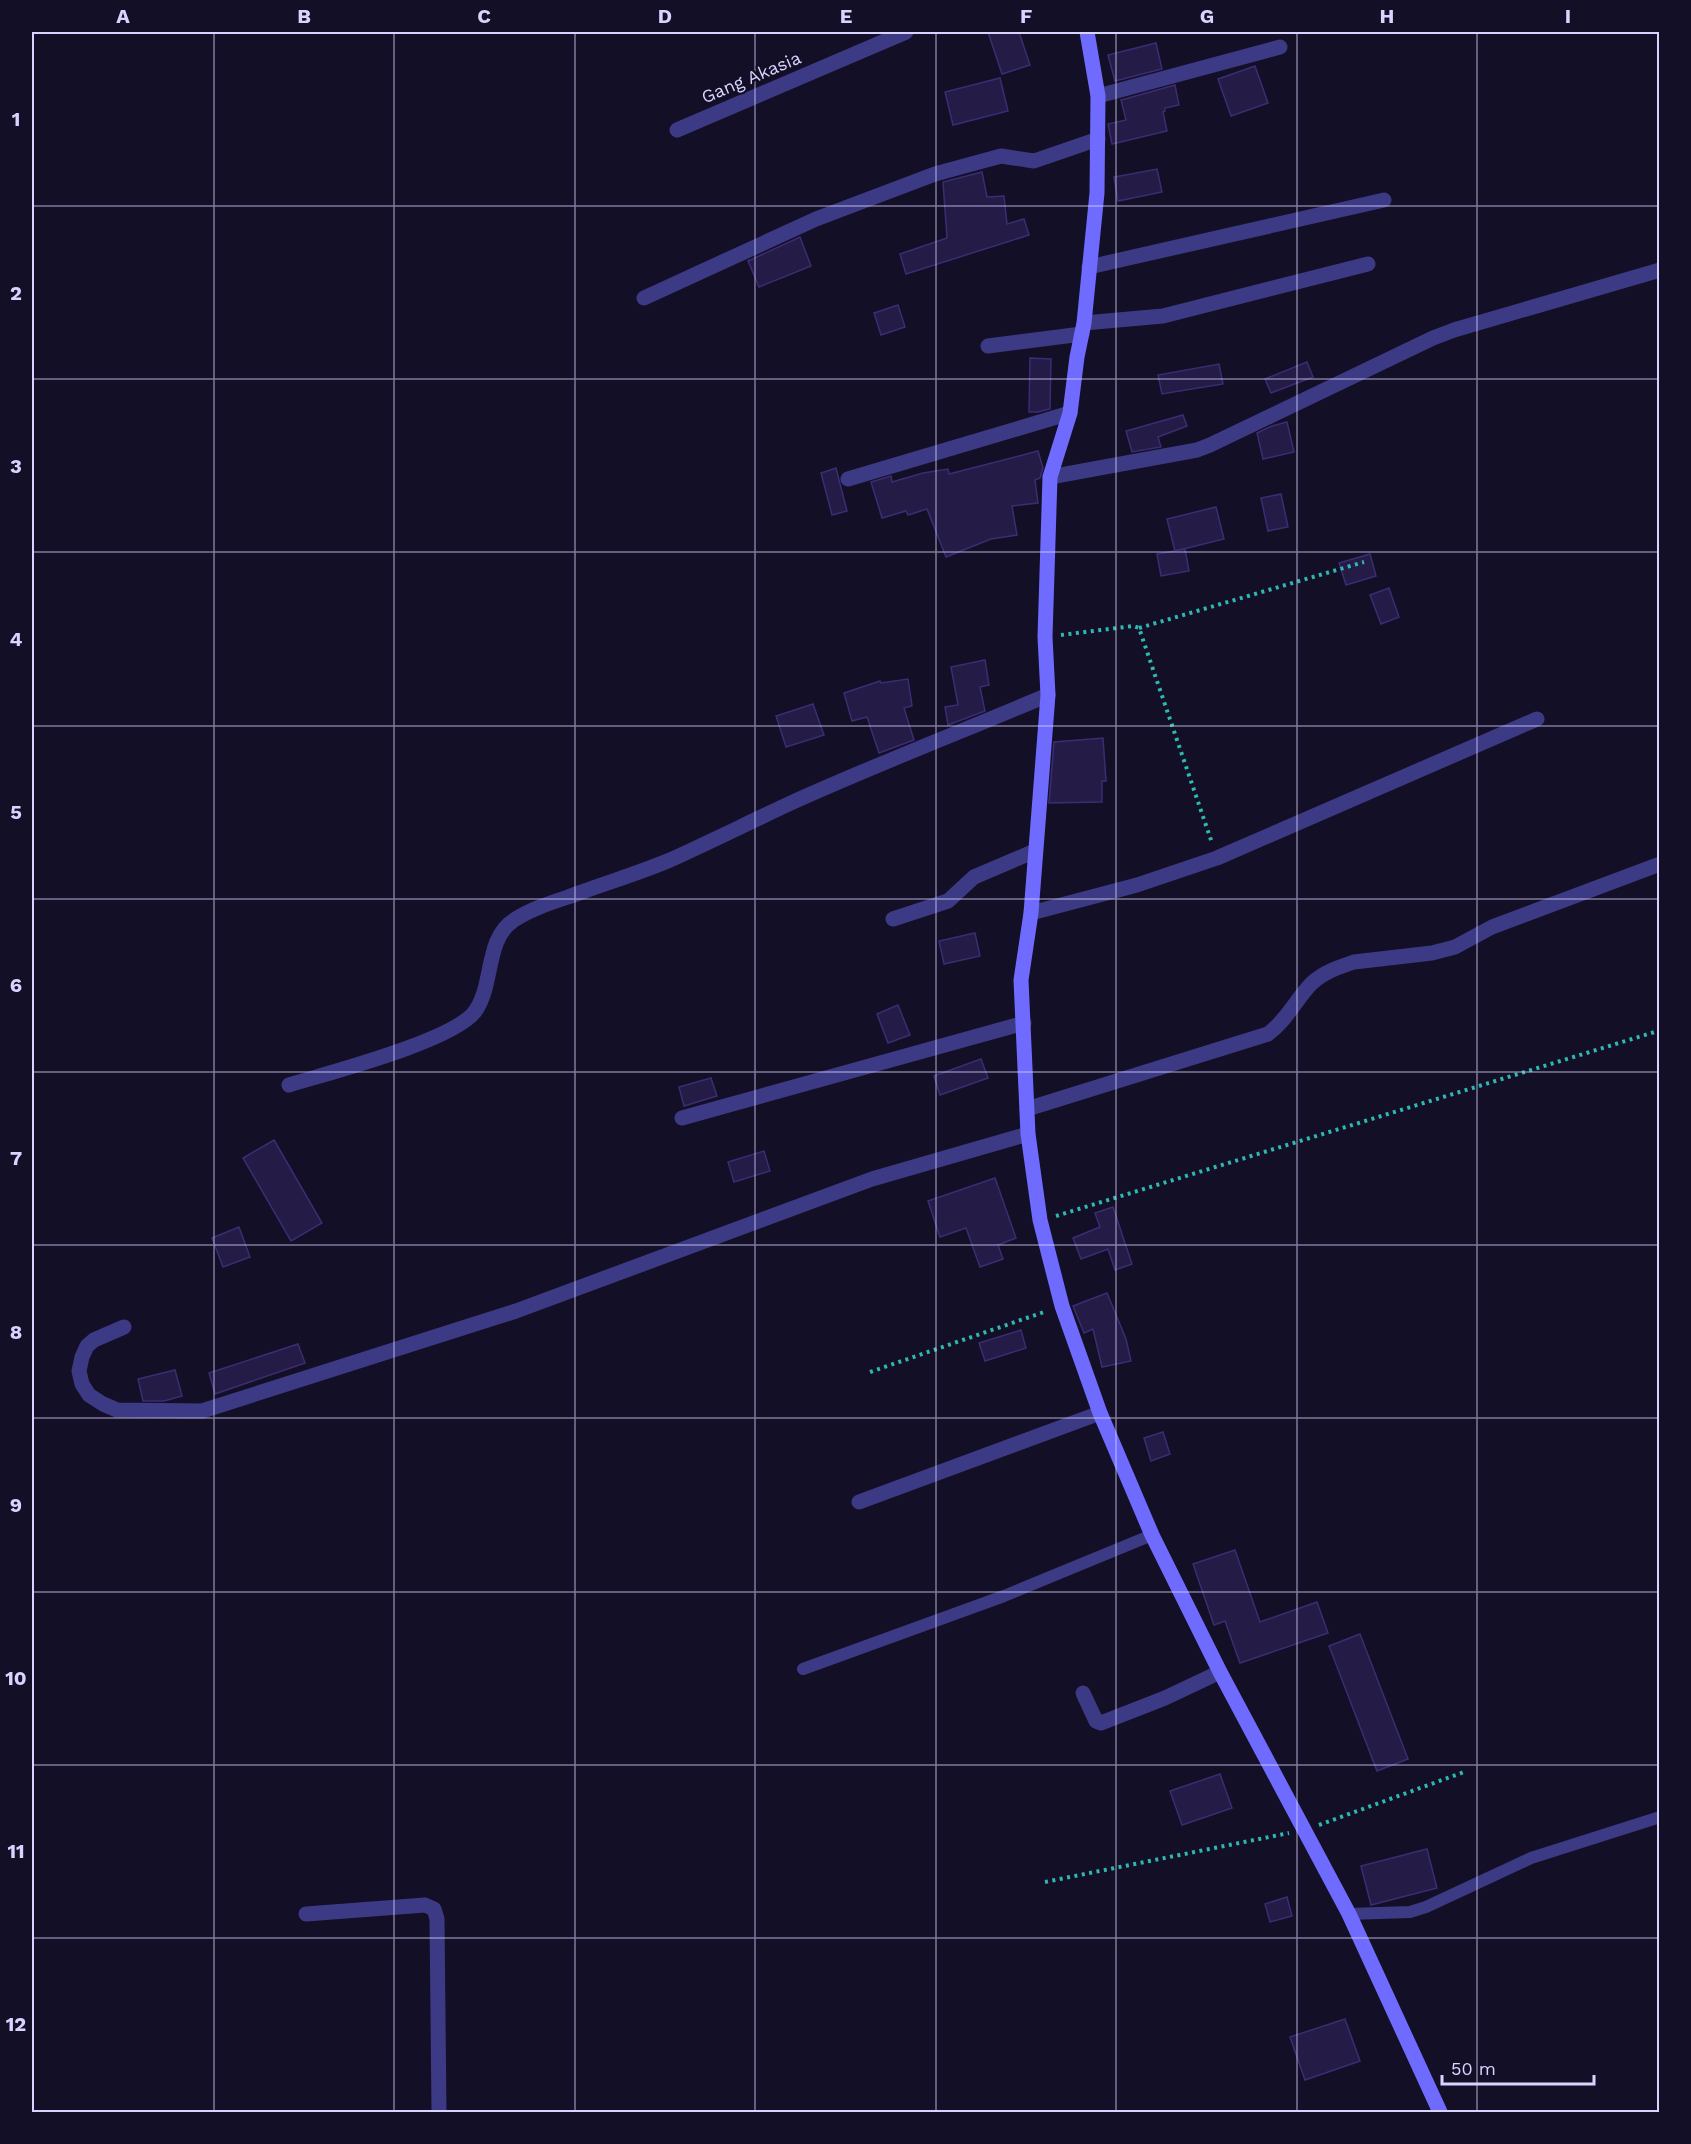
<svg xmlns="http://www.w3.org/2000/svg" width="1691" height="2144" font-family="'Work Sans',sans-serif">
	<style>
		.building { fill: #241b47; stroke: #3b2d73; stroke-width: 1.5 }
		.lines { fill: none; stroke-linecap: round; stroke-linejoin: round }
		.path { stroke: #2fb8b0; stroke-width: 4; stroke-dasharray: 3 4.5; stroke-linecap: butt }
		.service { stroke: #3d3a85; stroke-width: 12 }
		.minor { stroke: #3d3a85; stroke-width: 15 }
		.secondary { stroke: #6f6bff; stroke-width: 15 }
		.grid { fill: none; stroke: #d9d4ff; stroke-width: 1.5; stroke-opacity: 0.55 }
		.labels { text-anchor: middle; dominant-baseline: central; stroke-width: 4.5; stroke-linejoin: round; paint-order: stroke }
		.street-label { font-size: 18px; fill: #d9d4ff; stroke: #130f26 }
		.neatline { fill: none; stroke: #d9d4ff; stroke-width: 2 }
		.grid-label { font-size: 20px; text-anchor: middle; font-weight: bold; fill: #d9d4ff }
	</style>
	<rect width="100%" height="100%" fill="#130f26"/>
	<g class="building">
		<polygon points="988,32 1019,32 1030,65 1002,74"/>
		<polygon points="1156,43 1162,69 1115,81 1108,55"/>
		<polygon points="1255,66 1268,103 1231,116 1218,79"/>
		<polygon points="1000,78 1008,111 953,125 945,92"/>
		<polygon points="1175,85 1179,105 1165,108 1165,111 1163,112 1167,131 1112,144 1108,124 1126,120 1121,100"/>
		<polygon points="1157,169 1162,192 1118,201 1114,177"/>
		<polygon points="982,172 987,197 1004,196 1007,224 1024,219 1029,235 906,274 900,254 947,238 943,182"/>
		<polygon points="800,237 811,266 759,287 748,261"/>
		<polygon points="898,305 905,327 881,335 874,313"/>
		<polygon points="1030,358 1051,359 1050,409 1038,412 1029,412"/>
		<polygon points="1307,362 1313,377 1271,393 1265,379"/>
		<polygon points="1219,364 1223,384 1162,394 1158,375"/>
		<polygon points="1183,415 1187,426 1158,437 1161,447 1132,452 1126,431"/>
		<polygon points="1287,422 1294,452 1263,459 1257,433 1272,426"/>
		<polygon points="1038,451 1043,468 1040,478 1035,480 1038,503 1012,506 1017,535 991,539 946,557 927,509 908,515 906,511 882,518 871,482 891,476 892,482 923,473 948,469 949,474"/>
		<polygon points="836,468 847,511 832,515 821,473"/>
		<polygon points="1281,494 1288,527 1268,531 1261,498"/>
		<polygon points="1216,507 1224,539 1175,551 1167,519"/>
		<polygon points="1185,549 1189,571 1161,576 1157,554"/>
		<polygon points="1370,554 1376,576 1346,585 1339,563"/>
		<polygon points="1389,588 1399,617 1381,624 1370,595"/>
		<polygon points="985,660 989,685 980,687 985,711 948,725 945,707 958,705 951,667"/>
		<polygon points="908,679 912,706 904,708 914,740 879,753 867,717 852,721 844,693 880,681 881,683"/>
		<polygon points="813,704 824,735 786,747 776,716"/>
		<polygon points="1103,738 1106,781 1102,781 1102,802 1049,803 1054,742"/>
		<polygon points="975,933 980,956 944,964 939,941"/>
		<polygon points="898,1005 910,1035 888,1043 877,1014"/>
		<polygon points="981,1059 988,1078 940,1095 934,1076"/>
		<polygon points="711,1078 717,1096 684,1106 679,1087"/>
		<polygon points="274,1140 322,1223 291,1241 243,1158"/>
		<polygon points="764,1151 770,1171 734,1182 728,1162"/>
		<polygon points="995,1178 1016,1238 998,1245 1003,1259 980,1267 966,1228 940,1237 928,1201"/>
		<polygon points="1113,1207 1132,1264 1115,1270 1108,1249 1081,1259 1073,1238 1100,1227 1095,1213"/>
		<polygon points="239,1227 250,1257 223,1267 212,1238"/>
		<polygon points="1107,1293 1126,1339 1131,1361 1102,1367 1093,1329 1084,1333 1073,1306"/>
		<polygon points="1021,1330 1026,1348 985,1361 979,1343"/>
		<polygon points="298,1344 305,1363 215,1394 209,1373"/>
		<polygon points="175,1370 182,1396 164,1401 143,1401 138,1379"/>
		<polygon points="1163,1432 1170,1454 1151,1461 1144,1438"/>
		<polygon points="1235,1550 1260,1622 1317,1602 1328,1633 1240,1663 1225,1621 1214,1625 1193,1564"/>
		<polygon points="1360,1634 1408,1759 1377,1771 1329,1646"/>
		<polygon points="1220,1774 1232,1808 1182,1825 1170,1791"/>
		<polygon points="1427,1849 1437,1888 1371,1905 1361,1866"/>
		<polygon points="1287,1897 1292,1916 1270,1922 1265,1904"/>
		<polygon points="1345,2019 1360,2061 1305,2080 1290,2037"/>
	</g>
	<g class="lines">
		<g class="path">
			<polyline points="1139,628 1364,562"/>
			<polyline points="1061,635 1133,626 1139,628 1212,843"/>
			<polyline points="1056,1216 1658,1031"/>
			<polyline points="870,1372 1047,1311"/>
			<polyline points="1319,1825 1464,1772"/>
			<polyline points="1045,1882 1289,1833"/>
		</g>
		<g class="service">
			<polyline points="803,1669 1004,1596 1152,1535"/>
			<polyline points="1349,1914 1410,1912 1426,1907 1531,1858 1660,1817"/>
		</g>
		<g class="minor">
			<polyline points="1098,96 1280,47"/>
			<polyline points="677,130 906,32"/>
			<polyline points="1089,267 1384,200"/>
			<polyline points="644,298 816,219 935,174 1001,156 1034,161 1098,139"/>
			<polyline points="1084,323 1163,316 1368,264"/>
			<polyline points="988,346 1082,334"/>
			<polyline points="1050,477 1197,450 1210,445 1433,338 1454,330 1660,270"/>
			<polyline points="848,479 1070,413"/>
			<polyline points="1031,913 1137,885 1217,858 1537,719"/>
			<polyline points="893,919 948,901 974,877 1035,851"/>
			<path d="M289 1085C328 1073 457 1040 476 1010 494 983 485 939 514 920 531 909 550 903 568 897 602 884 637 874 670 860 712 841 752 821 793 802 877 764 963 731 1048 695"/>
			<path d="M1027 1109 1268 1034C1287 1020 1296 999 1312 983 1324 972 1339 967 1354 962L1432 953 1455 947 1492 927 1660 864"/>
			<polyline points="682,1118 1024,1023"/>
			<polyline points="124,1327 94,1340 87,1346 82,1357 79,1371 82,1384 89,1395 103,1404 117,1410 202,1411 516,1311 872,1179 1028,1134"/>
			<polyline points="859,1502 1100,1413"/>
			<polyline points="1083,1693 1096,1721 1101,1723 1165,1698 1220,1672"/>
			<polyline points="306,1914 425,1905 434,1909 437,1919 439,2112"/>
		</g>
		<polyline class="secondary" points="1087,32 1098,96 1097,193 1084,323 1077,357 1070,413 1050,477 1045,637 1048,695 1031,913 1021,980 1028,1134 1040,1220 1062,1306 1100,1413 1152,1535 1220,1672 1349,1914 1440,2112"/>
	</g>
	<path class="grid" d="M214 32V2112M394 32V2112M575 32V2112M755 32V2112M936 32V2112M1116 32V2112M1297 32V2112M1477 32V2112M32 206H1660M32 379H1660M32 552H1660M32 726H1660M32 899H1660M32 1072H1660M32 1245H1660M32 1418H1660M32 1592H1660M32 1765H1660M32 1938H1660"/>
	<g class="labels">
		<g class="street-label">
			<text transform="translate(751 77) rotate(-23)">Gang Akasia</text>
		</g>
	</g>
	<rect width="1691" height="2144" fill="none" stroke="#130f26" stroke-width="66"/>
	<path d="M1442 2075v9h152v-9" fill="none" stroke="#d9d4ff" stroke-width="3"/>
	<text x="1451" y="2075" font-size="18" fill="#d9d4ff" stroke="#130f26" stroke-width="4.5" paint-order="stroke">50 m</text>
	<rect x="33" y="33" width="1625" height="2078" class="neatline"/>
	<g class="grid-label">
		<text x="123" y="23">A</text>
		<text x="304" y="23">B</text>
		<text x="484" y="23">C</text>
		<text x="665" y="23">D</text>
		<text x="846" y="23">E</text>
		<text x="1026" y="23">F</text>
		<text x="1207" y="23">G</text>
		<text x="1387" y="23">H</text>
		<text x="1568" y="23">I</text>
		<text x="16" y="126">1</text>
		<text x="16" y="300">2</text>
		<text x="16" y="473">3</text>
		<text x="16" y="646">4</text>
		<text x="16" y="819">5</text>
		<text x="16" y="992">6</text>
		<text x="16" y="1165">7</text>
		<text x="16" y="1339">8</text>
		<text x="16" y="1512">9</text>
		<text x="16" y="1685">10</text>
		<text x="16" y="1858">11</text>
		<text x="16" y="2031">12</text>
	</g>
</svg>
